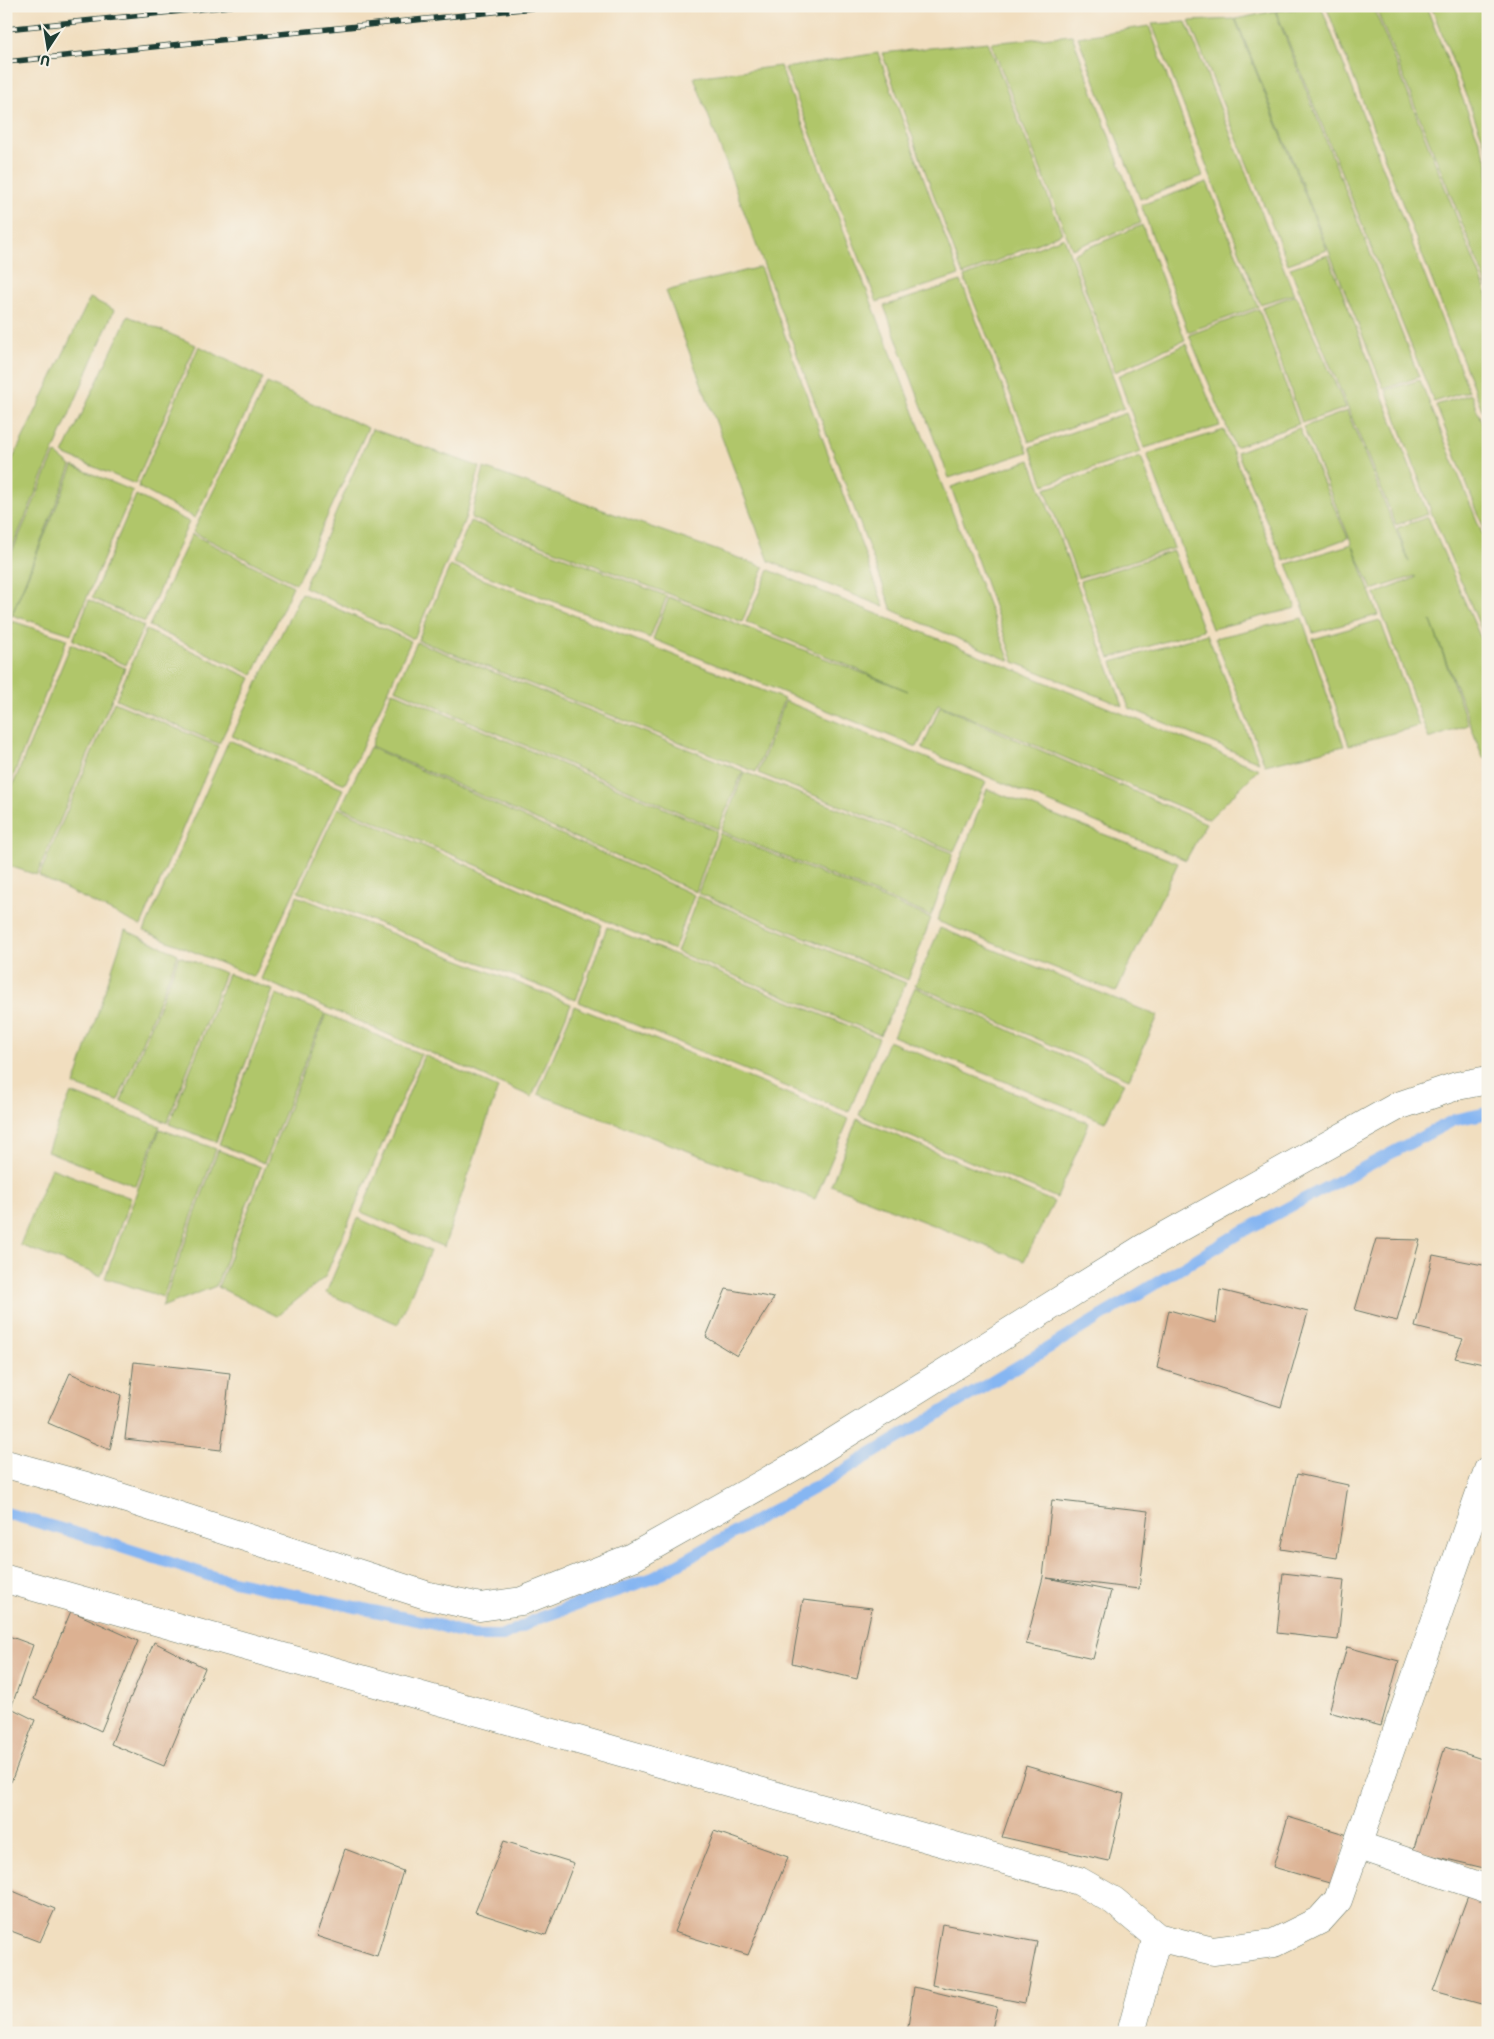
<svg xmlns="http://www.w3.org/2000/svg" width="1494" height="2039" font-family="'Shantell Sans',sans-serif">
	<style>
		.green { fill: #b0c66b; stroke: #688250 }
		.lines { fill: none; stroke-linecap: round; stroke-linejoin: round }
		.stream { stroke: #86b6f2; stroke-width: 12 }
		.building { fill: #dcb192 }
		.minor-casing { stroke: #687565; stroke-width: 29 }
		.minor { stroke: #fff; stroke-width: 28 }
		.rail-casing { stroke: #1f3d34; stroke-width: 5.5 }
		.rail { stroke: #f7f3e8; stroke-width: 4; stroke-dasharray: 11; stroke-linecap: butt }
	</style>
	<rect width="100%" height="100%" fill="#f7f3e8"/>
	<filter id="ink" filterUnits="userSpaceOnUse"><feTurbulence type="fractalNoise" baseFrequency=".02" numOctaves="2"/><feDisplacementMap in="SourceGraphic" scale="10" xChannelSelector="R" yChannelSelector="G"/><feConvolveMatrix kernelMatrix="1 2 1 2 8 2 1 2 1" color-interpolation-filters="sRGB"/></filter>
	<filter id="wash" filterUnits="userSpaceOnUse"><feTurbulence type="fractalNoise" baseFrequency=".0096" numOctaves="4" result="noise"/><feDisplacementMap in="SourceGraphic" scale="20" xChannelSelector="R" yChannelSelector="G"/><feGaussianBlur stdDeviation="1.12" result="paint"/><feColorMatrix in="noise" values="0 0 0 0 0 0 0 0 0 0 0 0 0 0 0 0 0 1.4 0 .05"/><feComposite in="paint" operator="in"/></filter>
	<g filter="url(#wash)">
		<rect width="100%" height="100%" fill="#f1debf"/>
		<g class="green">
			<polygon points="1321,6 1469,391 1434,402 1276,11"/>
			<polygon points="1326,6 1373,6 1488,296 1488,425"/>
			<polygon points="1375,6 1426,6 1488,163 1488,288"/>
			<polygon points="1431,6 1483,6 1488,19 1488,152"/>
			<polygon points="1275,11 1419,377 1384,389 1236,19"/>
			<polygon points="1235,19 1327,250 1288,264 1189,21"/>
			<polygon points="1186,22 1294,294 1260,304 1152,24"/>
			<polygon points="1149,26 1203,176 1140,199 1078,37"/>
			<polygon points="1072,35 1141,223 1072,249 991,43"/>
			<polygon points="988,42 1062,233 963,275 882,53"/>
			<polygon points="878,53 959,275 877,302 785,68"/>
			<polygon points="780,66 1010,661 892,610 694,77"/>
			<polygon points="1207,182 1258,307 1188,332 1141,205"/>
			<polygon points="1142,225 1185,340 1115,372 1073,254"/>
			<polygon points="1064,237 1124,408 1029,442 964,277"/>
			<polygon points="1328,255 1428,514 1396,525 1290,268"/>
			<polygon points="760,267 884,607 769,561 666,291"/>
			<polygon points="961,281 1028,452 949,478 884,306"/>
			<polygon points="1296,295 1346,408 1302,423 1262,307"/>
			<polygon points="90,298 114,310 6,562 6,473"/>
			<polygon points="1259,309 1299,424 1235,447 1189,335"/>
			<polygon points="128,316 196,345 135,484 63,454"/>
			<polygon points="1186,344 1220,426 1144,448 1118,376"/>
			<polygon points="199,346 263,378 195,518 138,487"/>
			<polygon points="1420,380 1488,548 1488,645 1432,514 1386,390"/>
			<polygon points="267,383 368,428 296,584 193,532"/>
			<polygon points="1471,394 1488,439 1488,539 1436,405"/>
			<polygon points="1347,411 1409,562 1397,528 1428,517 1488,655 1488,757 1483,758 1431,621 1468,725 1429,739 1375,594 1415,578 1415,576 1372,590 1353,546 1378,615 1313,633 1287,564 1352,544 1303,427"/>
			<polygon points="1126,413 1141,452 1044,485 1030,447"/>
			<polygon points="1299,428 1348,538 1284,561 1237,452"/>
			<polygon points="372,429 480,467 465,519 414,639 304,587"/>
			<polygon points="1224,430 1296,608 1212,629 1147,454"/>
			<polygon points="55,453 71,466 6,629 6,566"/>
			<polygon points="1141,457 1174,548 1078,578 1045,489"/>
			<polygon points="1030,460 1123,706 1014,662 951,487"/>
			<polygon points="73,466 133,491 71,634 12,615"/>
			<polygon points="484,468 764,567 742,622 471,518"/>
			<polygon points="136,495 189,522 145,622 92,598"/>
			<polygon points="470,521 667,596 650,638 453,563"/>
			<polygon points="192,534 293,586 253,675 149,626"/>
			<polygon points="1173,551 1203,630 1110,658 1080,581"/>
			<polygon points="450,566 784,699 756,772 418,640"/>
			<polygon points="769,570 1259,769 1209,819 938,704 917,747 653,639 669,597 908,691 746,622"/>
			<polygon points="301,593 411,641 345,784 232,736"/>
			<polygon points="89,600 144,626 126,665 73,640"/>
			<polygon points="1302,618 1344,746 1265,765 1215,638"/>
			<polygon points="1380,620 1419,726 1349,745 1313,639"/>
			<polygon points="12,621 67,639 6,795 6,637"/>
			<polygon points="146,630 251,678 219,744 116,699"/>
			<polygon points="1207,634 1259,762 1129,708 1112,662"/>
			<polygon points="417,642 743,771 718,829 395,689"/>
			<polygon points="71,644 125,668 37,875 6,865 6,802"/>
			<polygon points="392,691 717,831 696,892 371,746"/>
			<polygon points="785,701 986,782 954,851 758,773"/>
			<polygon points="114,702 218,746 141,926 39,876"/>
			<polygon points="940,706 1206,823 1186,860 922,749"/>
			<polygon points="229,740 343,789 254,977 144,931"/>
			<polygon points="370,747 694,895 674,950 341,807"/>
			<polygon points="744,772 953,853 931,916 721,831"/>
			<polygon points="987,789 1178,863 1116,992 937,921"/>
			<polygon points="338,808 602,925 576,1000 298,892"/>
			<polygon points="720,833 931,918 908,980 698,893"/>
			<polygon points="297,896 571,1004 532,1097 261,979"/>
			<polygon points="698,896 906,983 880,1035 677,952"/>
			<polygon points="607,927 879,1038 849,1112 579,1002"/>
			<polygon points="940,928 1158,1016 1129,1079 915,985"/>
			<polygon points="125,930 178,954 118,1101 74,1085"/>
			<polygon points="179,956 225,973 167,1123 121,1101"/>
			<polygon points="228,974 273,990 216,1142 169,1124"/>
			<polygon points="915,987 1124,1083 1105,1122 893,1036"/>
			<polygon points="276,994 325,1013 264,1163 219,1144"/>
			<polygon points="574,1006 849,1119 815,1199 538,1094"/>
			<polygon points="326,1014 421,1054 325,1277 277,1316 218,1287"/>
			<polygon points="888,1041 1089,1123 1057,1198 859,1115"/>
			<polygon points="424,1055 498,1088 444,1247 361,1212"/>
			<polygon points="71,1093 160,1126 136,1186 47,1151"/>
			<polygon points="857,1119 1054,1202 1024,1261 831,1185"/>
			<polygon points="160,1129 216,1149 163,1297 105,1278"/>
			<polygon points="218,1150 261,1167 216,1286 162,1307"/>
			<polygon points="51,1168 131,1198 101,1276 20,1245"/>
			<polygon points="358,1218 430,1251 398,1324 326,1293"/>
		</g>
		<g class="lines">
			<polyline class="stream" points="6,1513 99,1540 214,1577 435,1624 473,1636 503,1636 539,1618 653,1578 830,1479 1238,1234 1454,1120 1488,1113"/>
		</g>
		<g id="blocks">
			<g class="building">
				<polygon points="1376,1239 1420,1240 1397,1321 1355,1310"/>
				<polygon points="1433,1255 1483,1265 1488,1257 1488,1365 1455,1358 1463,1339 1415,1327"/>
				<polygon points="726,1289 774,1298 737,1356 706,1337"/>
				<polygon points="1220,1290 1308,1312 1281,1407 1157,1368 1169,1310 1216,1323"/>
				<polygon points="134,1362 230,1373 221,1450 125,1439"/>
				<polygon points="70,1373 121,1395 110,1450 48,1423"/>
				<polygon points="1297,1474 1348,1485 1337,1558 1281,1549"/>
				<polygon points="1052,1500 1148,1511 1139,1589 1047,1578 1111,1591 1093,1659 1026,1644 1043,1577"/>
				<polygon points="1283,1573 1344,1580 1338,1640 1277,1633"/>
				<polygon points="803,1600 872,1608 857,1679 792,1663"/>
				<polygon points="71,1611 138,1641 101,1731 34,1699"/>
				<polygon points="6,1635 33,1645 11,1708 35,1720 11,1782 6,1781"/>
				<polygon points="154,1642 205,1668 164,1766 111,1744"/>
				<polygon points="1347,1647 1399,1661 1381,1726 1329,1712"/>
				<polygon points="1445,1747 1488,1761 1488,1869 1413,1851"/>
				<polygon points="1026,1766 1124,1794 1109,1861 1002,1837"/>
				<polygon points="1288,1817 1348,1835 1333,1884 1273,1867"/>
				<polygon points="714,1831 788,1857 748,1955 674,1932"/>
				<polygon points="504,1841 574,1863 546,1935 475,1912"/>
				<polygon points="345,1849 403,1871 377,1956 316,1936"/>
				<polygon points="6,1888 55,1909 40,1942 6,1929"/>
				<polygon points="1469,1893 1488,1899 1488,1998 1485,2005 1433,1991"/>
				<polygon points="942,1924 1037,1942 1025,2003 932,1985"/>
				<polygon points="914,1987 997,2007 991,2033 907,2033"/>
			</g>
		</g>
	</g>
	<g filter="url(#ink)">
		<use href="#blocks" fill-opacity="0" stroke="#687565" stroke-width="1"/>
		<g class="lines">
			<g class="minor-casing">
				<g id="minor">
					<polyline points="6,1464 86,1486 429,1596 480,1607 522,1601 633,1557 798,1464 1142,1249 1398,1106 1457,1086 1488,1080"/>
					<polyline points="6,1579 1079,1881 1114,1901 1157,1937 1213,1951 1274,1943 1320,1920 1338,1900 1488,1470"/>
					<polyline points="1357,1845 1488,1889"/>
					<polyline points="1131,2033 1157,1937"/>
				</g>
			</g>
			<use href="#minor" class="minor"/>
			<g class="rail-casing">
				<g id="rail">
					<polyline points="6,29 231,6"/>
					<polyline points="6,62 552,6"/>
				</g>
			</g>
			<use href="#rail" class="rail"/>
		</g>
	</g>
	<rect width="1494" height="2039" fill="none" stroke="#f7f3e8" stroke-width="25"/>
	<g transform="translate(48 48) rotate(192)" stroke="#f7f3e8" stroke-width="4" paint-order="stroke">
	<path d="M0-4L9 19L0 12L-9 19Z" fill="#1f3d34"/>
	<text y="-8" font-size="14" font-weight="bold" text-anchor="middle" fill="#1f3d34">U</text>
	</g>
</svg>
